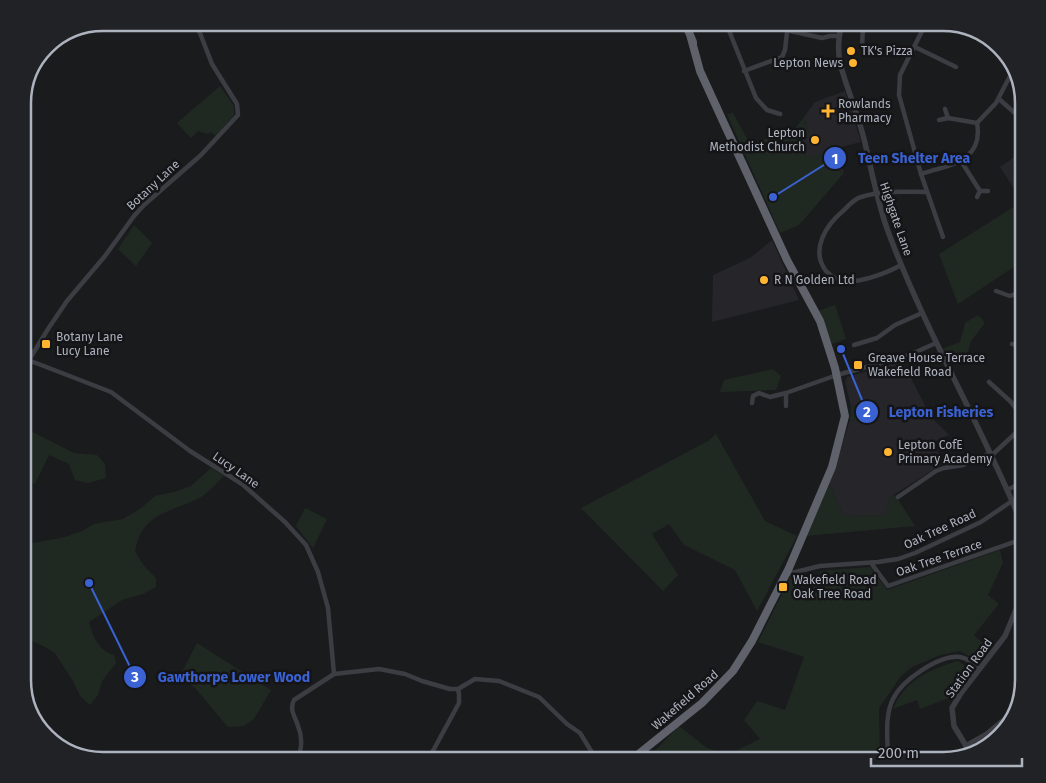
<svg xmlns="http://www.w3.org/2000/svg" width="1046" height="783" font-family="'Fira Sans',sans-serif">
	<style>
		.built { fill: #26262a }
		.green { fill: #202921 }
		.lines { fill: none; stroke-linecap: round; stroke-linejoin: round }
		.minor { stroke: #3b3d43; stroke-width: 4.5 }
		.tertiary { stroke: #3b3d43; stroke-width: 5.5 }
		.trunk { stroke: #5f626b; stroke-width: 8 }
		.poi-dot { fill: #ffb531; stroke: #151518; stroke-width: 2 }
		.labels { text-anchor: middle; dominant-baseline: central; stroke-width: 5; stroke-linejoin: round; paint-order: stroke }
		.poi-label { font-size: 12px; fill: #acb2be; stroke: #151518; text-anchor: start }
		.street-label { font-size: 12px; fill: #acb2be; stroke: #151518 }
		.rim { fill: none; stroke: #acb2be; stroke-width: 2.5 }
		.leader { fill: none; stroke: #3a62d3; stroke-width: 2 }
		.callout-dot { fill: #3a62d3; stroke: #151518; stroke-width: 2 }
		.mark-label { font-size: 15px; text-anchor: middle; font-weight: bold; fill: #fff }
		.callout-label { font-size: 14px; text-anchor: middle; font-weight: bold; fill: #3a62d3; stroke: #151518; stroke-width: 5; stroke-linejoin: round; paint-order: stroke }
	</style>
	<rect width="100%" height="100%" fill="#1a1b1d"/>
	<g class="built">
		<polygon points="845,91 861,142 837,148 844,173 807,158 800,136 809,133 804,117 815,102"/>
		<polygon points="1023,151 1023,202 1000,167"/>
		<polygon points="772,240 799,300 712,322 713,275 750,258"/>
		<polygon points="902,361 931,417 949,435 929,444 947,461 890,497 885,515 844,516 829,483 850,420 868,423 875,400 851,406 845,382 847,377"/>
	</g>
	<g class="green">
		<polygon points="220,86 234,106 234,115 216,136 211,132 208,134 198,131 191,138 177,123"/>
		<polygon points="733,113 750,144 794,130 804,117 809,133 800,136 807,158 825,152 831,169 844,173 799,225 780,233 727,114"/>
		<polygon points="1023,201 1023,261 958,304 939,254"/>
		<polygon points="134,225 152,243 136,266 118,249"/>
		<polygon points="835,305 846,339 832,344 818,311"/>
		<polygon points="978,315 985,323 971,341 965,362 949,365 942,349 960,342 965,323"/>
		<polygon points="773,369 781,376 776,390 720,392 724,380"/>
		<polygon points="875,400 880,414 868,423 850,420 851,406"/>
		<polygon points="23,427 74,453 97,455 105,464 106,478 88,483 75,480 69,464 49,455 35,484 23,480 23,452 25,445 23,444"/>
		<polygon points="716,434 765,521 797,536 757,611 735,570 684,545 669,524 652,534 678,575 663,591 581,508 708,441"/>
		<path d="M211 468 224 476C217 482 209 492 201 497 171 513 141 512 135 552L145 567 156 578V587L143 594 122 600 89 622C93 637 98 650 114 655L116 663 102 681 98 695 90 705 80 696 73 681 55 653 43 646 23 637V545L65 537 82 531 94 524 123 519 140 509 155 496 174 492 191 486Z"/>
		<polygon points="829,483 844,516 884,515 890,497 895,495 915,526 806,536"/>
		<polygon points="305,508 327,519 313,548 296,526"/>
		<path d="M1000 550 1003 563 988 595 999 604 974 635 989 649 980 662 960 651 940 655 912 667 901 676 879 708 880 760C866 760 843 763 830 760 807 756 784 749 762 760H690C675 748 663 757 646 760L679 726 707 748 728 755 760 739 744 720 757 701 785 710 804 657 758 642 791 576 801 590H812L819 577 820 571 870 567 887 590Z"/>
		<polygon points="197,643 271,690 254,719 244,726 228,727 195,688 180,676"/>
		<path d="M958 661 971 670 949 698 920 709 917 700 893 709C905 681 929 669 958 661Z"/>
	</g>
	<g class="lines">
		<g class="minor">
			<polyline points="726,23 756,98 767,110 780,114"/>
			<polyline points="926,23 900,75 899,95 921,174 943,237"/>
			<polyline points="841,25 863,27 862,47 867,47"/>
			<polyline points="786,30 822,38 830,36 839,36"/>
			<polyline points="915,47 956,67"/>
			<polyline points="744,71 782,57 785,50 788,23"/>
			<polyline points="999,99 1016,114 1023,116"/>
			<polyline points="945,109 948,118"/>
			<polyline points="939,120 948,118 977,123"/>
			<polyline points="961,161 980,191"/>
			<path d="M921 174C948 165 984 162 977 123L996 103 1011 74 1016 71"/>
			<polyline points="977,197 980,191 988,191"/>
			<path d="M901 265C889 272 861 283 846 281 839 281 831 276 826 271 810 250 826 225 843 211 848 206 854 199 861 197 882 190 905 192 926 192"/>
			<polyline points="996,291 1010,296 1023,291"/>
			<polyline points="1012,344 1023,346"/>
			<polyline points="854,345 877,338 895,325 922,313"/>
			<polyline points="23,358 111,392 190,451 242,484 285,522 306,545 318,572 328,608 334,674"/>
			<polyline points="23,366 29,360 48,329 67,301 105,256 134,216 144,205 201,155 238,115 237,104 212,64 196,23"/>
			<polyline points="989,382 1010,401 1023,417"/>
			<polyline points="752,403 753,396 759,393 770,397 786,393 837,375 907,356 936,343"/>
			<polyline points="786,406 786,393"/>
			<polyline points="991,456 1020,429 1023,424"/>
			<polyline points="1007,490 1023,482"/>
			<polyline points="898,497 936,471 944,468 963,465 990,453"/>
			<polyline points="871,563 888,586 1023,539"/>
			<polyline points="787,574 820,566 878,562 898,559 915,553 981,522 1012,501"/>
			<polyline points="1014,616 1023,619"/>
			<polyline points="965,746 986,734 1013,712"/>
			<path d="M297 760C302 749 303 738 298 726 295 716 289 710 294 700L334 674 379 669 405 674 422 681 450 689H458L475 679 499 681 539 697 567 724 580 733 593 754 602 757 618 755 635 756"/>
			<polyline points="428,760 459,703 459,694 458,689"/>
			<path d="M888 760C888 741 884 717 893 699 902 680 939 655 960 657 967 658 974 664 980 668"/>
		</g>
		<g class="tertiary">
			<path d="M842 23C838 38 837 52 841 67 848 91 858 115 864 139 872 171 877 203 889 234 927 335 983 428 1023 527"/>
			<polyline points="971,754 954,726 952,708 961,693 1005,636 1023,593"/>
		</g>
		<g class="trunk">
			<polyline points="685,23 693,42"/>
			<polyline points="631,760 702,703 733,671 752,641 789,568 832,467 845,416 835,368 820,321 787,260 733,143 700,71 691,38"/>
		</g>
	</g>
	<g class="poi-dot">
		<circle cx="851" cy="51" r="5"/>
		<circle cx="853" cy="63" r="5"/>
		<path d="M825.5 103.5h5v5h5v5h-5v5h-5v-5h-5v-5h5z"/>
		<circle cx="815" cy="140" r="5"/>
		<circle cx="764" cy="280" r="5"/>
		<rect x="41" y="339" width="10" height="10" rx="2.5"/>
		<rect x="853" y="360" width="10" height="10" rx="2.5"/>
		<circle cx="888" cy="452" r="5"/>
		<rect x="778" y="582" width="10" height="10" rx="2.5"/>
	</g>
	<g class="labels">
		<g class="poi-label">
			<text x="861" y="51">TK's Pizza</text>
			<text x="843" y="63" text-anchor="end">Lepton News</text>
			<text x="838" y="104">Rowlands<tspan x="838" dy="14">Pharmacy</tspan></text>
			<text x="805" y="133" text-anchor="end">Lepton<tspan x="805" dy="14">Methodist Church</tspan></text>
			<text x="774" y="280">R N Golden Ltd</text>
			<text x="56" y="337">Botany Lane<tspan x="56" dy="14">Lucy Lane</tspan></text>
			<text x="868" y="358">Greave House Terrace<tspan x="868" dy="14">Wakefield Road</tspan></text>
			<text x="898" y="445">Lepton CofE<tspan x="898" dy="14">Primary Academy</tspan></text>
			<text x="793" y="580">Wakefield Road<tspan x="793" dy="14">Oak Tree Road</tspan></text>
		</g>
		<g class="street-label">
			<text transform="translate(153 185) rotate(-43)">Botany Lane</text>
			<text transform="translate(896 219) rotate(71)">Highgate Lane</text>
			<text transform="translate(236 470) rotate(35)">Lucy Lane</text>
			<text transform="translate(940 529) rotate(-25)">Oak Tree Road</text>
			<text transform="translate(939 558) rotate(-19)">Oak Tree Terrace</text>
			<text transform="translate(969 668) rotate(-54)">Station Road</text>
			<text transform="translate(685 700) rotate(-41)">Wakefield Road</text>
		</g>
	</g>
	<path d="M0 0H1046V783H0ZM103 31H943A72 72 0 0 1 1015 103V680A72 72 0 0 1 943 752H103A72 72 0 0 1 31 680V103A72 72 0 0 1 103 31Z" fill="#212225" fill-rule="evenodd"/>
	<path class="rim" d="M103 31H943A72 72 0 0 1 1015 103V680A72 72 0 0 1 943 752H103A72 72 0 0 1 31 680V103A72 72 0 0 1 103 31Z"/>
	<path class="leader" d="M773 197L835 158M841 349L867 412M89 583L135 677"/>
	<g class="callout-dot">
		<circle cx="773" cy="197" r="5"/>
		<circle cx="841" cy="349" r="5"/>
		<circle cx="89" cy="583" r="5"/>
		<circle cx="835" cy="158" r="12"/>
		<circle cx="867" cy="412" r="12"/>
		<circle cx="135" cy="677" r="12"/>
	</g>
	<g class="mark-label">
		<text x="835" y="164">1</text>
		<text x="867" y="417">2</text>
		<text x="135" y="682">3</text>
	</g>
	<g class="callout-label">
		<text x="914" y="163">Teen Shelter Area</text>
		<text x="941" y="417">Lepton Fisheries</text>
		<text x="234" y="682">Gawthorpe Lower Wood</text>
	</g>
	<path d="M871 758v8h151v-8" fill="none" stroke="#acb2be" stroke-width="2.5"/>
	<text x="878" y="758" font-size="15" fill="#acb2be" stroke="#151518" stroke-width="4" paint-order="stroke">200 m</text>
</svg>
